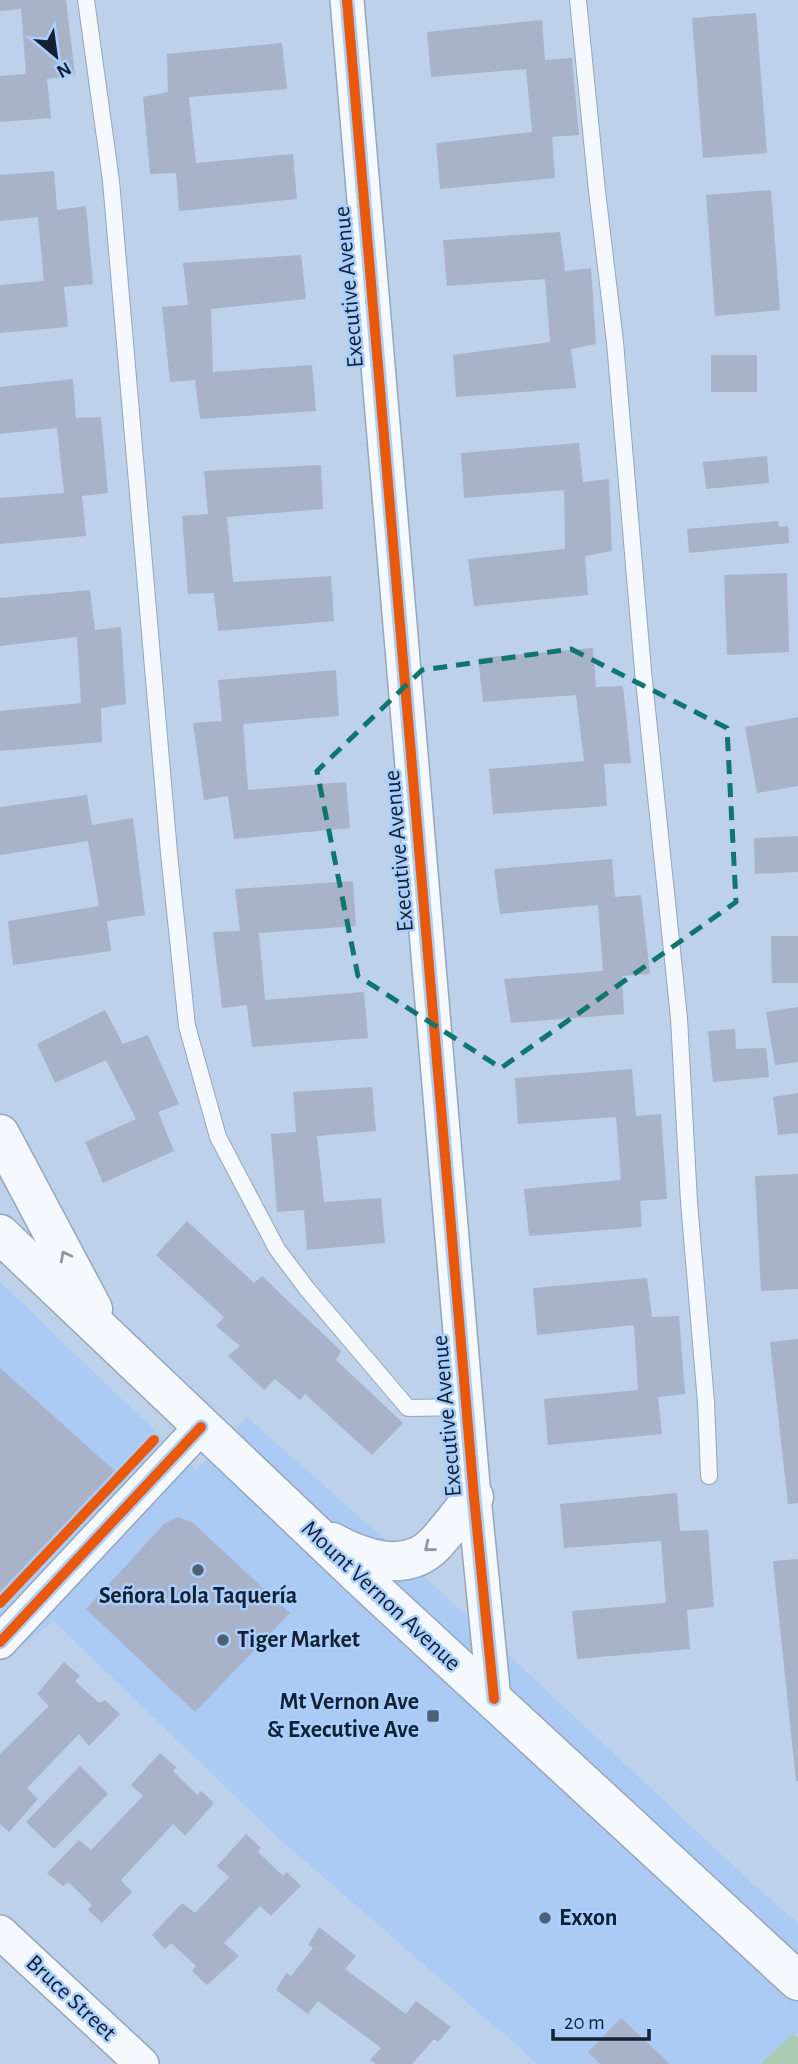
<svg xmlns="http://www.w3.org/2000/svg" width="798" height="2064" font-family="'Alegreya Sans',sans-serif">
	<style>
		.built { fill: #abcbf4 }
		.green { fill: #aacab2 }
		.building { fill: #a8b2c8 }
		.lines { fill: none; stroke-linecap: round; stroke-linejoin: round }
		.lane-casing { stroke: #96a6ba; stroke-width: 18 }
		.street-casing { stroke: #96a6ba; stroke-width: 36 }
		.secondary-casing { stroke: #96a6ba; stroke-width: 41 }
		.lane { stroke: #f5f8fc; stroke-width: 16 }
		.street { stroke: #f5f8fc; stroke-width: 33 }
		.secondary { stroke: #f5f8fc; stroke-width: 38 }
		.cycleway-casing { stroke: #aacefe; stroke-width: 15 }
		.cycleway { stroke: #e8590c; stroke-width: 10 }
		.oneway { stroke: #8f97a1 }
		.marked { fill: none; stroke: #0f766e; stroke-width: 5; stroke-dasharray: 14 9; stroke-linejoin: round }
		.poi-dot { fill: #4e5f73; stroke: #aacefe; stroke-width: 2.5 }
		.labels { text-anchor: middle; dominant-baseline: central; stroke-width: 5; stroke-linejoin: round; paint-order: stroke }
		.street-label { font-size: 24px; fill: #132132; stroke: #aacefe }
		.poi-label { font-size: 24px; font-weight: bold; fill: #132132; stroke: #aacefe; text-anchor: start }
	</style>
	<rect width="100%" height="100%" fill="#bdd1eb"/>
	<polygon class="built" points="0,1282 196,1470 247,1417 391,1545 754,1885 798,1923 798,2032 761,2064 538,2064 274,1834 54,1621 0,1662"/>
	<polygon class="green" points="793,2034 798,2038 798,2064 761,2064"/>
	<g class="building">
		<polygon points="0,0 66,0 75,75 47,79 51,118 0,122 0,76 26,74 21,9 0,11"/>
		<polygon points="756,13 767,153 703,158 692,18"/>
		<polygon points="542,20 545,60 572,58 579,135 552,137 555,178 440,189 436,143 532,132 526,69 431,77 427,32"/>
		<polygon points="282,43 287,89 189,97 196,163 293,154 297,199 179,211 176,173 150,174 143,97 168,92 167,54"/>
		<polygon points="54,171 57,210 86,206 93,284 64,287 68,327 0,333 0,285 44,281 38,217 0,221 0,175"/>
		<polygon points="771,190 780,310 715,316 706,195"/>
		<polygon points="560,232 565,271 591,268 596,344 571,349 576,388 456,397 453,355 550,342 545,279 447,286 443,240"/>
		<polygon points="301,255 306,299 211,309 213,372 312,365 316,411 200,419 195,380 170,382 162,307 188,305 183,263"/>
		<rect x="711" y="355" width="46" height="37"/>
		<polygon points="73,379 76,418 101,417 108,493 82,496 86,536 0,544 0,498 64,493 57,428 0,434 0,387"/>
		<polygon points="579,443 583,482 609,479 612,551 585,556 588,595 474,606 468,559 565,549 564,490 464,498 461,453"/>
		<polygon points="767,456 769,483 706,489 703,462"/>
		<polygon points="321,465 323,509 227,517 233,582 331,576 334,621 218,631 214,593 188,594 182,516 208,514 204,471"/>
		<polygon points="778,521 779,527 788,526 789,543 689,553 687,529"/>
		<polygon points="787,573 789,652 727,655 724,575"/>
		<polygon points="90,590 95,630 121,627 126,704 101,708 102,742 0,751 0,711 81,703 77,637 0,646 0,598"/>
		<polygon points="593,648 596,687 623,686 631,763 604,764 607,806 493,814 489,769 584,761 576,695 483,702 478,658"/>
		<polygon points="336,670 339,716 243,724 248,790 346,782 350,828 234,839 228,796 204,800 193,723 222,721 218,680"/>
		<polygon points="798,717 798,786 757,793 745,727"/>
		<polygon points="87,795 92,825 133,818 145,915 107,921 111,951 13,965 8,921 99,906 88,841 0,855 0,807"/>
		<polygon points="798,836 798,872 755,874 754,838"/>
		<polygon points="612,859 615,897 641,895 650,974 622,976 624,1014 511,1023 504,979 603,971 598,905 500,914 494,869"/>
		<polygon points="353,881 356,926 259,933 265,1000 364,992 368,1038 252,1047 247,1005 222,1008 213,932 240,931 235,889"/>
		<polygon points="771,936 798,936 798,983 772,983"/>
		<polygon points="798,1007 798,1062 775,1065 766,1012"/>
		<polygon points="105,1010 123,1044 148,1035 179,1104 158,1112 174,1151 103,1183 85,1142 136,1119 106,1060 55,1083 37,1044"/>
		<polygon points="735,1029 736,1049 766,1048 769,1077 713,1082 708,1031"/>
		<polygon points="632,1069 636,1116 661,1114 667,1199 640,1201 642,1227 529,1236 524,1189 621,1180 616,1117 518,1124 515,1078"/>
		<polygon points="372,1087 376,1131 317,1136 324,1202 381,1198 385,1243 307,1250 304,1210 277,1212 271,1134 296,1132 293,1092"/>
		<polygon points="798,1093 798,1133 778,1135 773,1097"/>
		<polygon points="798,1174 798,1289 761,1291 755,1176"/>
		<polygon points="187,1221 254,1283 262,1276 341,1351 336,1360 403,1423 372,1455 305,1394 300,1400 275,1379 264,1390 228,1356 240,1346 216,1326 224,1317 156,1255"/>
		<polygon points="647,1278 652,1317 679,1316 685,1394 658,1397 662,1434 548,1445 544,1399 638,1390 634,1325 537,1335 533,1288"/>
		<polygon points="798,1339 798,1503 788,1504 770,1342"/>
		<polygon points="0,1368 117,1473 0,1592"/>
		<polygon points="677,1493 680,1531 708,1530 714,1607 687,1610 690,1649 577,1659 572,1611 666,1603 661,1541 564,1548 560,1504"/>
		<polygon points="178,1517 193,1523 290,1613 195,1712 86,1609 165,1523"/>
		<polygon points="798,1559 798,1781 796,1781 773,1561"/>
		<polygon points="64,1662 80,1676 75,1681 99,1703 105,1700 120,1714 89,1746 79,1734 27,1788 38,1799 9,1832 0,1824 0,1754 49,1706 37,1694"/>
		<polygon points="160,1753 176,1767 173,1771 197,1795 201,1791 214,1803 185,1836 173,1824 121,1880 132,1892 102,1923 88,1910 92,1905 68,1882 63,1886 47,1873 79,1840 91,1850 143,1796 131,1785"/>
		<polygon points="80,1766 108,1794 54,1849 26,1822"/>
		<polygon points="246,1834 261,1848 258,1852 283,1876 287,1872 301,1886 271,1916 260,1906 224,1943 239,1956 207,1985 192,1971 196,1966 171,1943 165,1949 152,1935 182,1903 195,1913 229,1877 217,1866"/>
		<polygon points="319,1927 356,1956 345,1969 406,2014 416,2001 451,2027 438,2042 434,2039 412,2064 376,2064 370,2060 381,2048 318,2001 308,2014 276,1990 286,1973 291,1976 313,1948 308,1945"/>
		<polygon points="621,2018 670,2064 600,2064 588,2052"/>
	</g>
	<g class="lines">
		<g class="lane-casing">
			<g id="lane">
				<polyline points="86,0 111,181 169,853 187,1026 218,1137 277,1249 307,1289 408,1408 468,1407"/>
				<polyline points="578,0 597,191 615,342 643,671 679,1018 689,1202 706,1402 709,1476"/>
			</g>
		</g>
		<g class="street-casing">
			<g id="street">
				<polyline points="347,0 474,1497 494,1699"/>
				<polyline points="0,1642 201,1427"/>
				<polyline points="0,1932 142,2064"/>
			</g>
		</g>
		<g class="secondary-casing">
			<g id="secondary">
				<polyline points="0,1134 93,1309"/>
				<polyline points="0,1234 369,1585 798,1981"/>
				<path d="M332 1542C363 1559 407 1574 435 1544 449 1529 461 1512 474 1497"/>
			</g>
		</g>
		<use href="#lane" class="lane"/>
		<use href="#street" class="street"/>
		<use href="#secondary" class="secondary"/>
		<g class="cycleway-casing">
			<g id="cycleway">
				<polyline points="347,0 474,1497 494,1699"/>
				<polyline points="0,1603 154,1440"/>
				<polyline points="0,1642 201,1427"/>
			</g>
		</g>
		<use href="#cycleway" class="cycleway"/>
	</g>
	<defs><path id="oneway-chevron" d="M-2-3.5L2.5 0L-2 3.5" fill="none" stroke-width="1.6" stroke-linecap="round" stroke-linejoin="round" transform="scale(1.75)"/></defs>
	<g class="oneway">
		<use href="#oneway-chevron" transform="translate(65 1256) rotate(-118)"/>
		<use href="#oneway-chevron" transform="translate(429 1547) rotate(141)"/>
	</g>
	<path class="marked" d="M571 649 727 728 736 902 501 1068 358 976 317 771 422 670Z"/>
	<g class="poi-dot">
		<circle cx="198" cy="1570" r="7"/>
		<circle cx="223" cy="1640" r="7"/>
		<rect x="426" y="1709" width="14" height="14" rx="3.5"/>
		<circle cx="545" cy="1918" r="7"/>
	</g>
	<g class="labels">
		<g class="street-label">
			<text transform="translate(349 287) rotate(-95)">Executive Avenue</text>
			<text transform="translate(399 851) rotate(-95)">Executive Avenue</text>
			<text transform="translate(447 1416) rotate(-95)">Executive Avenue</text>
			<text transform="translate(381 1596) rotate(43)">Mount Vernon Avenue</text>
			<text transform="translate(71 1998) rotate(43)">Bruce Street</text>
		</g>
		<g class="poi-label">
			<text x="198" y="1596" text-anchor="middle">Señora Lola Taquería</text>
			<text x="237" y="1640">Tiger Market</text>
			<text x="419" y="1702" text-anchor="end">Mt Vernon Ave<tspan x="419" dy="28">&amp; Executive Ave</tspan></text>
			<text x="559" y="1918">Exxon</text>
		</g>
	</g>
	<g transform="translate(56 56) rotate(151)" stroke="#aacefe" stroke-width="5" paint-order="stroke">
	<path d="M0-5L12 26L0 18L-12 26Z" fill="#132132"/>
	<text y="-10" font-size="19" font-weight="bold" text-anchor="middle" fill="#132132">N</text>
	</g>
	<path d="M553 2029v10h96v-10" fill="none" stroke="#132132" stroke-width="3.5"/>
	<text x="564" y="2029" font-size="21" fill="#132132" stroke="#aacefe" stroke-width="5" paint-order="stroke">20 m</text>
</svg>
